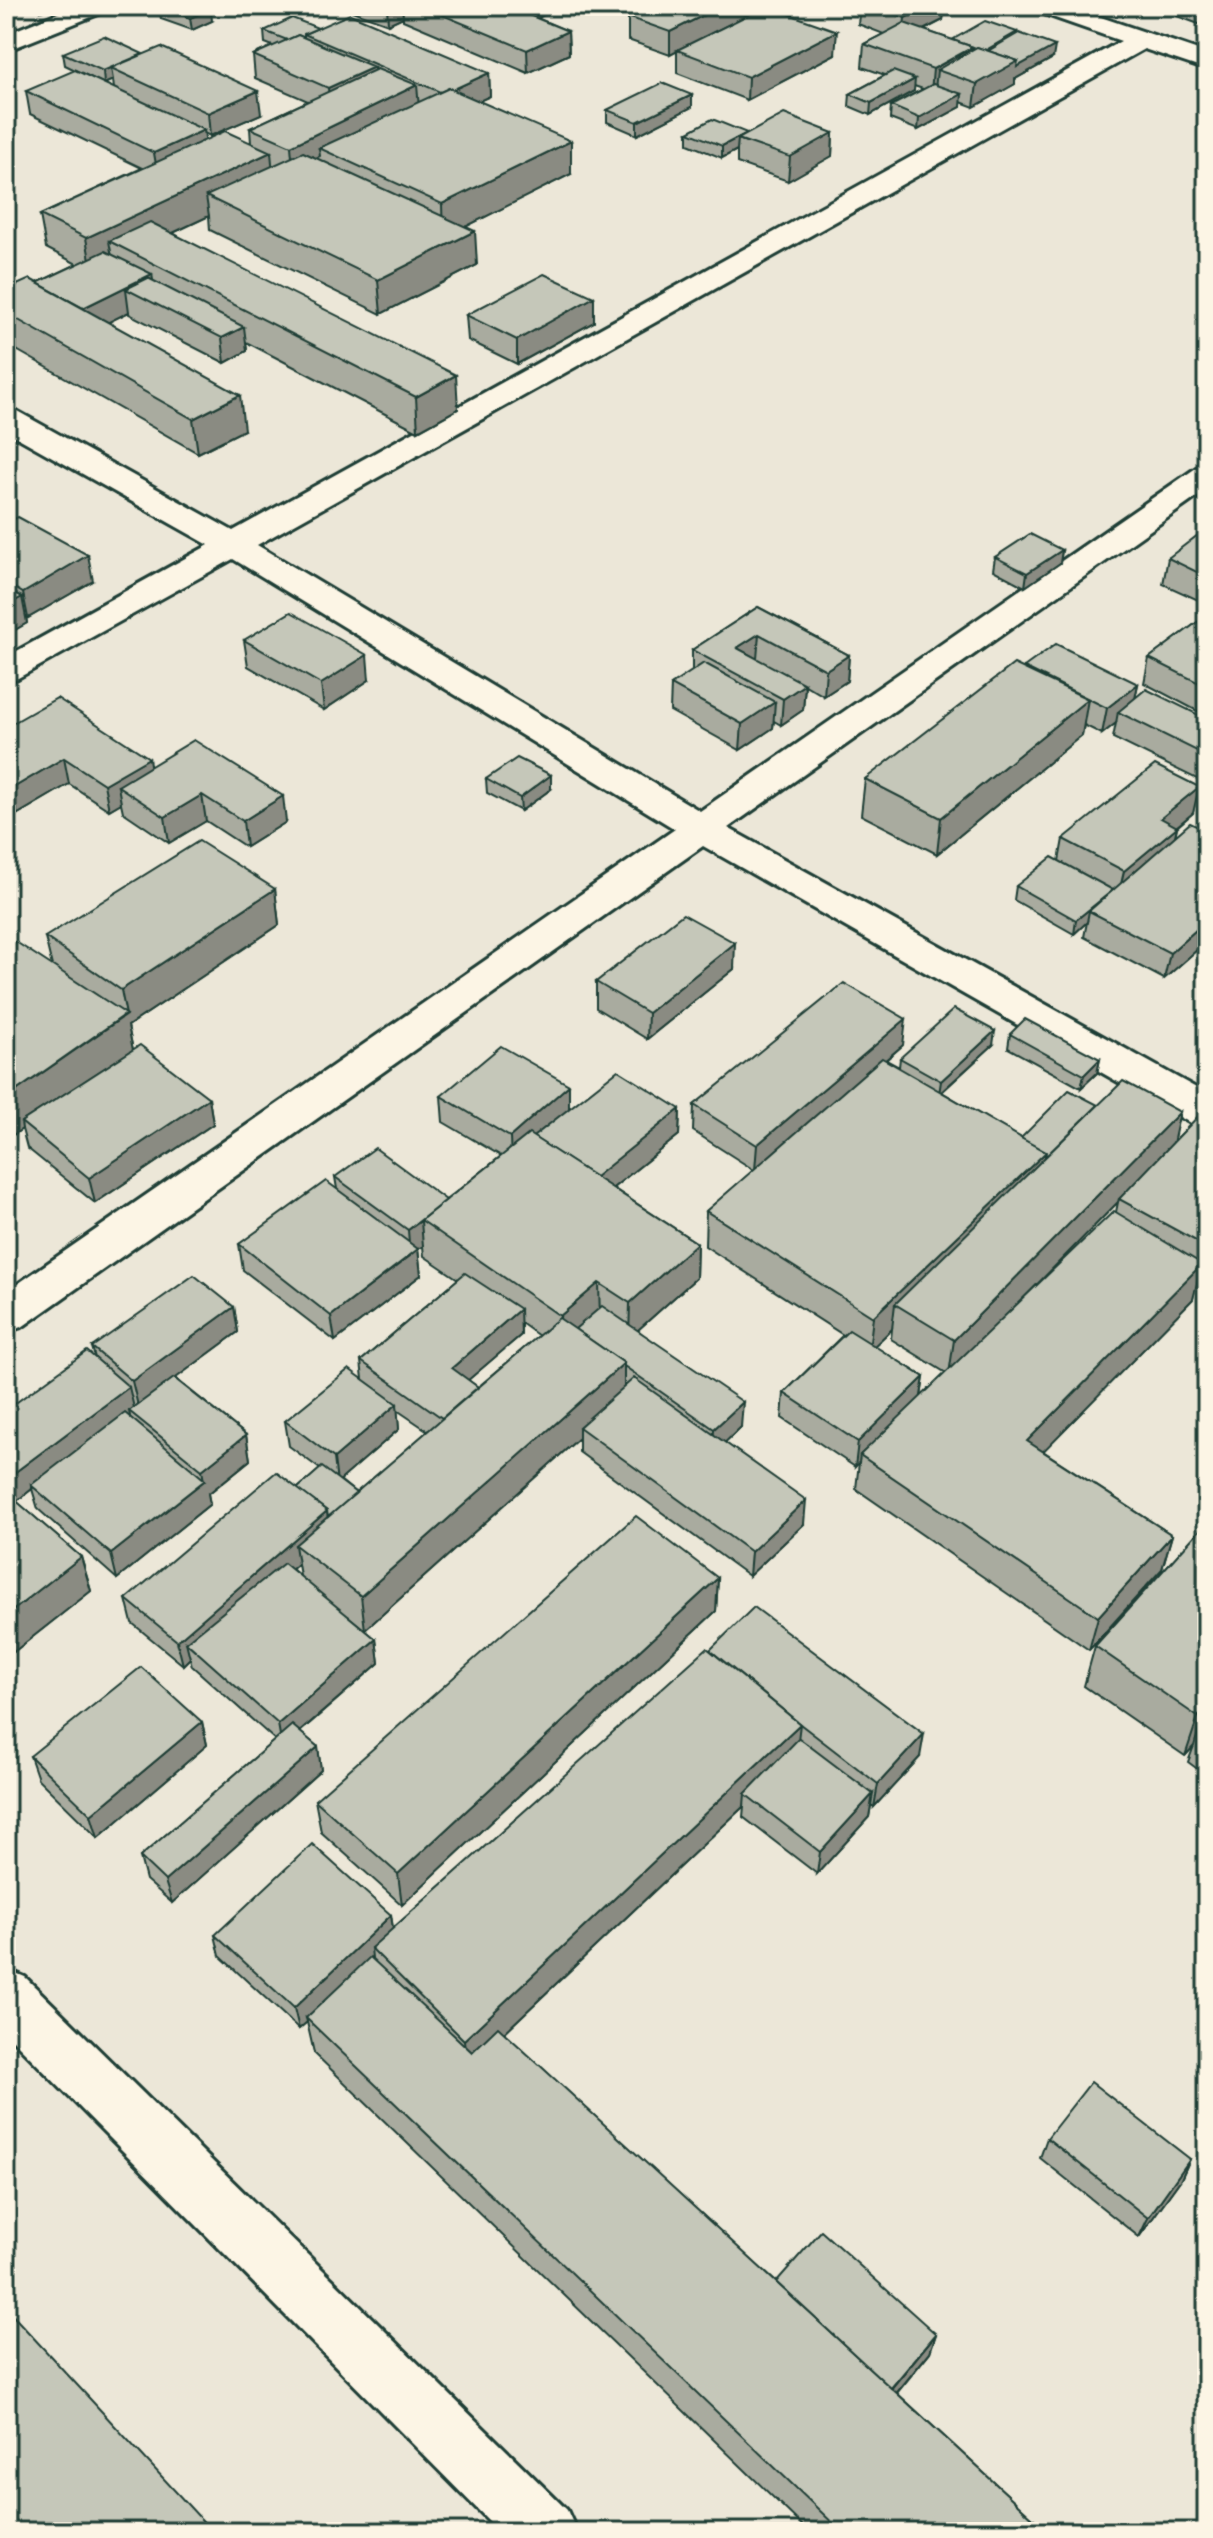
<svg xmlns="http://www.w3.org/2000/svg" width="1213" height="2538" font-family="'Indie Flower',sans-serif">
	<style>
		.built { fill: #ece7d8 }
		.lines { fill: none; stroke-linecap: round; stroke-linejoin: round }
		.street-casing { stroke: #1f3d34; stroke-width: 6 }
		.street { fill: #fcf5e5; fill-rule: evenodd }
		.wall { fill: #a9ab9f; stroke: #1f3d34; stroke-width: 2; fill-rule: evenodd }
		.shaded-wall { fill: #8a8b82; stroke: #1f3d34; stroke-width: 2 }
		.building { fill: #c5c7b9; stroke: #1f3d34; stroke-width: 2 }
	</style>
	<rect width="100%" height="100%" fill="#fcf5e5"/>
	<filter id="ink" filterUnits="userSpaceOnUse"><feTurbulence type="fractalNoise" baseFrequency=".0125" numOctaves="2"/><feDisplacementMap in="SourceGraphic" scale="16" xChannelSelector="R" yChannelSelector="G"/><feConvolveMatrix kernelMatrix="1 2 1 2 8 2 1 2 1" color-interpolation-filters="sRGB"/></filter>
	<g filter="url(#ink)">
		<rect class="built" x="6" y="6" width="1201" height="2526"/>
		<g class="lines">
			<g class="street-casing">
				<g id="street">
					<polygon points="75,6 109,6 106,11 6,51 6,34"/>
					<polygon points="1032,6 1068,6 1207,53 1207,70 1144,49 257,545 700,811 1196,468 1207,465 1207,490 728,828 1207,1094 1207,1128 1192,1124 703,846 22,1327 6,1332 6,1292 675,829 233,559 18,678 6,681 6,657 209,545 6,431 6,409 17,411 233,531 1121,41 1035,11"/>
					<polygon points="6,1969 25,1977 567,2510 577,2532 500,2532 6,2033"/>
				</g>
			</g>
			<use href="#street" class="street"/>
		</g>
		<g class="wall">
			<polygon points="31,6 53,6 41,11"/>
			<polygon points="352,6 562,6 537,18 568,31 569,54 528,73 403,20 403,17 388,24 352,11"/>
			<polygon points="650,6 763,6 763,7 835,54 747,100 677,73 677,51 670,55 628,40 628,17"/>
			<polygon points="860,6 945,6 943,20 924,30 952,40 1016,35 1053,58 1015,79 1015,84 974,107 961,102 961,107 918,130 890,119 891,106 923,89 914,86 914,91 870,115 849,106 850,94 885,75 862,67 864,44 884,34 858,24"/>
			<polygon points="1142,6 1161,6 1154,10"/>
			<polygon points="1179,6 1207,6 1207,27 1177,16"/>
			<polygon points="159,7 212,21 192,30 161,19"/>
			<polygon points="318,28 489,73 490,96 478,101 571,174 465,227 477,265 381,314 210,230 209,216 173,233 458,409 418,431 246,342 247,351 225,363 129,314 129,312 108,322 244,430 198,453 6,344 6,290 37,283 77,264 46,248 40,215 142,168 30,114 26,91 114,89 113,80 104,84 65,65 63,53 261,114 210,136 204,133 205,140 251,143 250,128 308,101 255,78 253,55 273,46 265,43 264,31"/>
			<polygon points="692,95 692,107 637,135 607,122 607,110"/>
			<polygon points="688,132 747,133 747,134 833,133 832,156 788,181 737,163 737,150 722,158 688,144"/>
			<polygon points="594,297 594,322 517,364 468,340 466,315"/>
			<polygon points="6,524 93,581 28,618 26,617 27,623 6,635"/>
			<polygon points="1207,539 1207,604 1163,584 1168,558"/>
			<polygon points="1062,550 1060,563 1025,587 993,570 995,557"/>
			<polygon points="758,607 849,655 847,681 824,696 805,685 803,710 781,725 774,721 773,728 740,750 670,711 671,685 692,672 692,650"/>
			<polygon points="1207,615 1207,716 1144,683 1149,658"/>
			<polygon points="244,640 369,680 324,710 248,666"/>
			<polygon points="1024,667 1138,684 1135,698 1207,719 1207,784 1113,738 1116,723 1102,734 1084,725 1082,735 937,854 861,815 865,779 1024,669"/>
			<polygon points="6,727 150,767 286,822 246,847 206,821 169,843 123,812 121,803 109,810 69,784 6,821"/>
			<polygon points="486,779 551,789 521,811 487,793"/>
			<polygon points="1199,787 1193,813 1177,827 1175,837 1207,831 1207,941 1164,979 1084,937 1087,922 1074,934 1014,900 1016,886 1059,861 1063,839"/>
			<polygon points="275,889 279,925 128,1026 133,1050 209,1098 213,1124 95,1203 27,1148 22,1129 10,1137 6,1134 6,949 52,966 45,937"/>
			<polygon points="734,969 647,1039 596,1008 596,982"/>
			<polygon points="1010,1034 1100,1059 1097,1073 1081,1088 1008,1048"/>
			<path d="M903 1045 886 1060 899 1067 900 1058 993 1045 942 1092 1021 1138 1098 1105 1173 1142 1207 1109V1287L1197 1282 1193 1299 1043 1451 1172 1535 1162 1569 1089 1650 856 1489 859 1462 855 1467 782 1418 784 1393 843 1335 705 1246 706 1211 754 1170 693 1131 694 1105ZM1118 1202 1116 1212 1034 1287ZM892 1329 891 1339 946 1373 921 1397 924 1377 874 1346Z"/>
			<path d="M569 1085V1109H680L679 1135 613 1188 697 1243 696 1278 638 1330 741 1427 725 1442 804 1524 749 1576 579 1452V1438L365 1630 348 1616 376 1639 379 1663 300 1732 318 1747 321 1770 172 1903 146 1880 140 1857 275 1740 192 1666 190 1658 183 1665 132 1623 126 1599 297 1489 320 1469 289 1446 285 1421 363 1379 361 1361 458 1279 424 1256 423 1246 418 1249 421 1275 335 1341 243 1270 239 1244 337 1189 335 1177 446 1200 501 1156 443 1122 441 1096ZM521 1323 539 1336 478 1387 468 1380 521 1335ZM397 1410 428 1431 356 1493 340 1480 399 1429ZM298 1564 300 1576 292 1569Z"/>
			<polygon points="234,1307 238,1332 175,1378 246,1435 250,1460 208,1494 210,1504 117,1579 38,1509 32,1489 16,1501 81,1557 91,1591 6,1658 6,1410 95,1358 92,1347"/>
			<polygon points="1207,1522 1207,1776 1188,1762 1194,1746 1185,1756 1084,1686 1095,1646"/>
			<polygon points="718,1578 716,1611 402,1905 321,1832 315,1800"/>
			<polygon points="710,1650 920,1757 874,1807 871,1805 869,1817 817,1874 743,1817 744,1806 504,2033 776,2282 936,2334 930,2352 897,2393 1048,2532 809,2532 314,2053 307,2022 299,2029 220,1956 215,1935 391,1915 393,1928"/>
			<polygon points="202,1722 207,1745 98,1838 38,1779 30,1756"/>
			<polygon points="1047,2138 1190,2159 1181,2179 1139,2237 1040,2158"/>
		</g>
		<g class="shaded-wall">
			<polygon points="40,6 53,6 41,11"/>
			<polygon points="387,6 402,6 403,17 388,24"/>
			<polygon points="522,6 562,6 522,26"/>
			<polygon points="722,6 763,6 763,7 670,55 670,32"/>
			<polygon points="928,6 945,6 943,20 903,40 905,18"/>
			<polygon points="211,9 212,21 192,30 190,18"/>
			<polygon points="568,31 569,54 528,73 527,50"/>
			<polygon points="837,31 835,54 747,100 748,77"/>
			<polygon points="1017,32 1015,44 977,55"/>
			<polygon points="1055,46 1053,58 1015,79 1015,84 974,107 977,84 1018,61"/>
			<polygon points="973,47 970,70 937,70 935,90 931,92 933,69"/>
			<polygon points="143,54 111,68 113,80 104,84 103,71"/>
			<polygon points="374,67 375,90 330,111 328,88"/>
			<polygon points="489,73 490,96 444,117 443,94"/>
			<polygon points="915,79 914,91 870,115 871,103"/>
			<polygon points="417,85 419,108 319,148 320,156 293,169 291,146"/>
			<polygon points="258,91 261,114 210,136 208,113"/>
			<polygon points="962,94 961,107 918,130 919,118"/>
			<polygon points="692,95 692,107 637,135 637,122"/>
			<polygon points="204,130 207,154 158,176 154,153"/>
			<polygon points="747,133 746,142 738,139 737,150 722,158 722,146"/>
			<polygon points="833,133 832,156 788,181 790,157"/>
			<polygon points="571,141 571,174 443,238 442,204"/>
			<polygon points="271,152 274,185 206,196 209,216 132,252 109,241 113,262 92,271 86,238"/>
			<polygon points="475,231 477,265 381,314 378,280"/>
			<polygon points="152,274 156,298 126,289 129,312 85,334 81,309"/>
			<polygon points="594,297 594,322 517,364 517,340"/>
			<polygon points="244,327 247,351 225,363 222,338"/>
			<polygon points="456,375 458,409 418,431 416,397"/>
			<polygon points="240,395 244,430 198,453 193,419"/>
			<polygon points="1062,550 1060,563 1025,587 1027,573"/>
			<polygon points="88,555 93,581 28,618 23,593"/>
			<polygon points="22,597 27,623 6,635 6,606"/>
			<polygon points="759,634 757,659 737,648"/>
			<polygon points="367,655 369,680 324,710 321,684"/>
			<polygon points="849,655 847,681 824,696 826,670"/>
			<polygon points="805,684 803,710 781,725 783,699"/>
			<polygon points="1138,684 1133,709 1118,712 1116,723 1102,734 1107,708"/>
			<polygon points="1088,699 1082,735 937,854 941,818"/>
			<polygon points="775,702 773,728 740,750 742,724"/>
			<polygon points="64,758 69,784 6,821 6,792"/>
			<polygon points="149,758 153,784 118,786 121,803 109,810 104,784"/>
			<polygon points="551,775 551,789 521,811 520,798"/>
			<polygon points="1199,787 1193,813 1155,844 1161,818"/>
			<polygon points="202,795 206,821 169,843 165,817"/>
			<polygon points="283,796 286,822 246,847 243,821"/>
			<polygon points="1177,827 1171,853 1118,897 1124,871"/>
			<polygon points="275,889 279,925 128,1026 133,1050 21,1122 22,1129 10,1137 6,1121 6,1098 126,1015 121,990"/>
			<polygon points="1113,890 1089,911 1087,922 1074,934 1076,920"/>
			<polygon points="1207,920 1207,941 1164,979 1170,953"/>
			<polygon points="735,943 734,969 647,1039 648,1013"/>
			<polygon points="906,1019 903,1045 755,1170 757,1145"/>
			<polygon points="995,1031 993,1045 939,1094 941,1081"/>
			<polygon points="1100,1059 1097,1073 1081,1088 1084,1075"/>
			<polygon points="569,1085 569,1110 511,1162 510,1137"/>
			<polygon points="209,1098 213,1124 95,1203 89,1178"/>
			<polygon points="680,1109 679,1135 594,1203 594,1177"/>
			<polygon points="1180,1112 1172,1148 1119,1199 1118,1202 949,1374 954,1340"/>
			<polygon points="1046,1152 1039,1188 895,1304 892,1329 869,1351 873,1317"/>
			<polygon points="421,1221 423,1246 418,1249 421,1275 335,1341 331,1316 410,1256 408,1230"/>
			<polygon points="697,1243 696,1278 629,1338 630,1303"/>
			<polygon points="1202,1264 1193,1299 1020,1475 1027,1441"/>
			<polygon points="599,1283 600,1318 561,1351 560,1316"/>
			<polygon points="234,1307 238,1332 138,1406 132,1381"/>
			<polygon points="520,1309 521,1335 453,1393 452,1368"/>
			<polygon points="624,1363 624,1398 579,1427 579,1438 365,1630 361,1596"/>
			<polygon points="924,1377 920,1402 860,1455 859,1462 855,1467 858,1442"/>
			<polygon points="129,1387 135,1412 129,1411 130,1416 34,1488 31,1485 32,1489 13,1504 6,1479"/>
			<polygon points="743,1402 741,1427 713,1454 714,1429"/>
			<polygon points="397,1404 399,1429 337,1483 334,1458"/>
			<polygon points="246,1435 250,1460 208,1494 210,1504 117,1579 111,1554 204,1481 202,1470"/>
			<polygon points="806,1500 804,1524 749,1576 751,1552"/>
			<polygon points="327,1511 330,1536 295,1545 298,1564 197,1652 186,1642 190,1658 183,1665 177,1641"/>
			<polygon points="1172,1535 1162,1569 1089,1650 1098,1617"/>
			<polygon points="81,1557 91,1591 6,1658 6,1616"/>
			<polygon points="718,1578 716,1611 402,1905 398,1874"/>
			<polygon points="376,1639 379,1663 282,1747 278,1724"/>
			<polygon points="1207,1707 1207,1727 1201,1723 1194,1746 1185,1756 1198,1717"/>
			<polygon points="202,1722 207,1745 98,1838 91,1815"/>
			<polygon points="800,1724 796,1756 745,1794 744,1806 467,2068 464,2040"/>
			<polygon points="924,1734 920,1757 874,1807 878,1784"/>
			<polygon points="318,1747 321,1770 172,1903 165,1881"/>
			<polygon points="873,1794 869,1817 817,1874 820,1852"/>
			<polygon points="391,1915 394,1937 371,1948 372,1958 309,2020 306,2018 307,2022 299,2029 294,2008"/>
			<polygon points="1190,2159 1181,2179 1139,2237 1148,2218"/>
			<polygon points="936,2334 930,2352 885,2407 890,2390"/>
		</g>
		<g class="building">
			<polygon points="161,6 204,6 211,9 190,18 159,7"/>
			<polygon points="421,6 507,6 568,31 527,50"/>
			<polygon points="650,6 722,6 670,32 628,17"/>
			<polygon points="766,6 837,31 748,77 677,50"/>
			<polygon points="873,6 928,6 905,18"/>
			<polygon points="1184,6 1207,6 1207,14"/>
			<polygon points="350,14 489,73 452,90 449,88 440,92 304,34"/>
			<polygon points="292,18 318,28 304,34 304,38 298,35 287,40 264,31"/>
			<polygon points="985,21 1017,32 986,50 977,47 972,50 973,47 952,40"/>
			<polygon points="904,23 973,47 933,69 864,44"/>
			<polygon points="1019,33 1055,46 1017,67 1018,61 988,51"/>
			<polygon points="298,35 374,67 328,88 253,55"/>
			<polygon points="104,36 143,54 103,71 63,53"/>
			<polygon points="161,47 258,91 208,113 111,68"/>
			<polygon points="977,47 1018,61 977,84 937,70"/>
			<polygon points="377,69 417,85 291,146 250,128"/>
			<polygon points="75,70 204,130 154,153 26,91"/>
			<polygon points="893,71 915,79 871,103 850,94"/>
			<polygon points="662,83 692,95 637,122 607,110"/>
			<polygon points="933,84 962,94 919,118 891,106"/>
			<polygon points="449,88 571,141 442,204 319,148"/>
			<polygon points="784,114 833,133 790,157 738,139"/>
			<polygon points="712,119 747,133 722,146 688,132"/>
			<polygon points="225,131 271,152 86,238 40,215"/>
			<polygon points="303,152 475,231 378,280 206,196"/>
			<polygon points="150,222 456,375 416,397 109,241"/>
			<polygon points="105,251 152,274 83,308 37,283"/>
			<polygon points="544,274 594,297 517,340 466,315"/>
			<polygon points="148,278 244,327 222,338 126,289"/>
			<polygon points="30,279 240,395 193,419 6,313 6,290"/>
			<polygon points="18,517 88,555 23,593 6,583 6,524"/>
			<polygon points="1030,534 1062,550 1027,573 995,557"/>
			<polygon points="1198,535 1207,539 1207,577 1168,558"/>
			<polygon points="6,588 22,597 6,606"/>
			<polygon points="758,607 849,655 826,670 759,634 737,648 805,684 783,699 692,650"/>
			<polygon points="291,612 367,655 321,684 244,640"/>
			<polygon points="1207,615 1207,687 1149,658"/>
			<polygon points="1056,644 1138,684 1107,708 1024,667"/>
			<polygon points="704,663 775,702 742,724 671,685"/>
			<polygon points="1014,664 1088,699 941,818 865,779"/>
			<polygon points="1146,689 1207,719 1207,756 1118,712"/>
			<polygon points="57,698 149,758 104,784 64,758 6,792 6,727"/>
			<polygon points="194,740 283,796 243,821 202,795 165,817 118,786"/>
			<polygon points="517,758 551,775 520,798 486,779"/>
			<polygon points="1155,765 1199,787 1161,818 1177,827 1124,871 1063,839"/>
			<polygon points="1190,823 1207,831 1207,920 1170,953 1089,911"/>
			<polygon points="199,841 275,889 121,990 45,937"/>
			<polygon points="1052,857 1113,890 1076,920 1016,886"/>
			<polygon points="683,914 735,943 648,1013 596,982"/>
			<polygon points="16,942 126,1014 6,1098 6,949"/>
			<polygon points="844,983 906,1019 757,1145 694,1105"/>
			<polygon points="954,1009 995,1031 941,1081 900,1058"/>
			<polygon points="1025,1019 1100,1059 1084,1075 1010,1034"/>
			<polygon points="140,1045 209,1098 89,1178 21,1122"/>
			<polygon points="501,1046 569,1085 510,1137 441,1096"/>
			<polygon points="882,1058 1046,1152 873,1317 706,1211"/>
			<polygon points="618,1070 680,1109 595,1177 533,1137"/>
			<polygon points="1123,1081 1180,1112 954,1340 895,1304"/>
			<polygon points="1069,1090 1098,1105 1045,1157 1046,1152 1021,1138"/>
			<polygon points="1206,1108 1207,1109 1207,1247 1119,1199"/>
			<polygon points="529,1134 697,1243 630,1303 599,1283 560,1316 421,1220"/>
			<polygon points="375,1148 446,1200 408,1230 335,1177"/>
			<polygon points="326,1181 418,1249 331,1316 239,1244"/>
			<polygon points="1114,1211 1202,1264 1027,1441 1172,1535 1098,1617 860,1455"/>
			<polygon points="465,1273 520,1309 452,1368 478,1387 442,1418 361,1361"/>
			<polygon points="194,1275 234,1307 132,1381 92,1347"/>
			<polygon points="602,1306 743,1402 714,1429 624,1366 624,1363 575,1329"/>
			<polygon points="559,1318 624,1363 361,1596 295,1545"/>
			<polygon points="849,1330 924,1377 858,1442 784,1393"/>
			<polygon points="87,1351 129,1387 6,1479 6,1410"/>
			<polygon points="349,1369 397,1404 334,1458 285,1421"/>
			<polygon points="174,1378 246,1435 202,1470 129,1411"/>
			<polygon points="634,1378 806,1500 751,1552 579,1427"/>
			<polygon points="125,1413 205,1480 111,1554 31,1485"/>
			<polygon points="322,1467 356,1493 328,1517 327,1511 297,1489"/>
			<polygon points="276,1472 327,1511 177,1641 126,1599"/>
			<polygon points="6,1492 81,1557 6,1616"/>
			<polygon points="636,1516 718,1578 398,1874 315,1800"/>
			<polygon points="1207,1522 1207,1707 1198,1717 1095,1646"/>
			<polygon points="284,1563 376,1639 278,1724 186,1642"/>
			<polygon points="754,1607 924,1734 878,1784 800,1724 710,1650"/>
			<polygon points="707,1648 800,1724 464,2040 371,1948"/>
			<polygon points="141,1667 202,1722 91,1815 30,1756"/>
			<polygon points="1207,1717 1207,1727 1201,1723"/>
			<polygon points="292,1725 318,1747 165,1881 140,1857"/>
			<polygon points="799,1738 873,1794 820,1852 745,1794"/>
			<polygon points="312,1844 391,1915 294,2008 215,1935"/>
			<polygon points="370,1957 472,2052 498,2027 1048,2532 842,2532 306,2018"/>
			<polygon points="1091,2082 1190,2159 1148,2218 1047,2138"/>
			<polygon points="821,2231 936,2334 891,2388 776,2282"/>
			<polygon points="6,2308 213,2532 6,2532"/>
		</g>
	</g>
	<rect width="1213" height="2538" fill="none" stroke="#fcf5e5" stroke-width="32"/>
	<rect x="16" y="16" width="1181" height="2506" fill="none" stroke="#1f3d34" stroke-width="3" filter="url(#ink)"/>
</svg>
